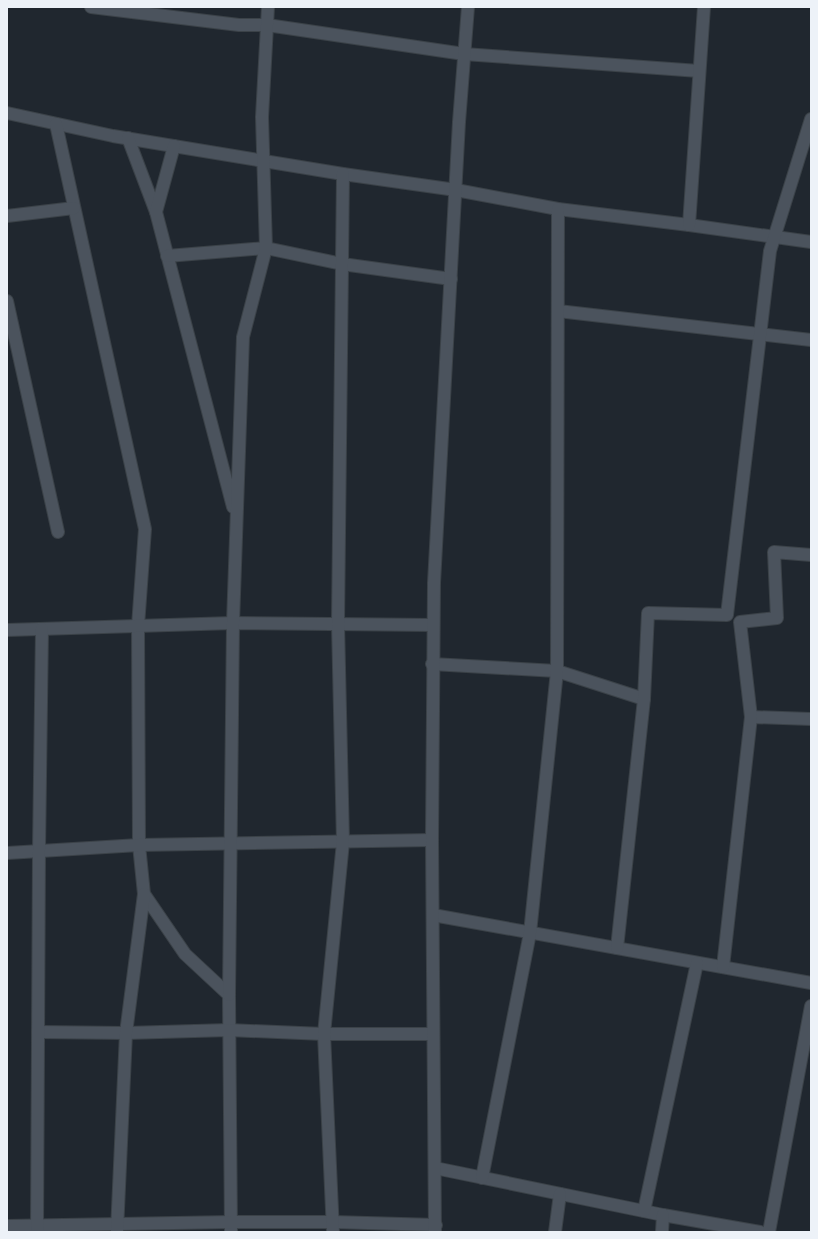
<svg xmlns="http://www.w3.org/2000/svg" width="818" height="1239" font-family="Ubuntu,sans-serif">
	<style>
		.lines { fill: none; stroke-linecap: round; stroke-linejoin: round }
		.minor-casing { stroke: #3b4248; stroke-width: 14 }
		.minor { stroke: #4b535d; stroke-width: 12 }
	</style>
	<rect width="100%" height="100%" fill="#20272f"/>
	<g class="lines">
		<g class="minor-casing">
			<g id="minor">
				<polyline points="91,7 239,25 267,25 464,54 699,71"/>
				<polyline points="7,113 113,136 343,174 456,190 558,209 689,225 811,242"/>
				<polyline points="56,124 145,529 138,626 139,845 144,894 185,954 229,995 231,1232"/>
				<polyline points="128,138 156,212"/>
				<polyline points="174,146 156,212 233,507"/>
				<polyline points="7,216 74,208"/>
				<polyline points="689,225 704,7"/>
				<polyline points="167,256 266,248 342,264 451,279"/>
				<polyline points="7,301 58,532"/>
				<polyline points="558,311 811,340"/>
				<polyline points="7,630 233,623 433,625"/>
				<polyline points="432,664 557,671 644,699"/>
				<polyline points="751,717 811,719"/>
				<polyline points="7,853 139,845 432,840"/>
				<polyline points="433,915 811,983"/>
				<polyline points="617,948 644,699 648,613 727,615 770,251 811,119"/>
				<polyline points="723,967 751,717 740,622 777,618 774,552 811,555"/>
				<polyline points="229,995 233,623 243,337 266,248 262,117 268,7"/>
				<polyline points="38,1032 126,1033 229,1030 324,1034 433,1034"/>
				<polyline points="435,1168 663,1215 760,1232"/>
				<polyline points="482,1178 530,933 557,671 558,209"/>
				<polyline points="644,1211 697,963"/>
				<polyline points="7,1226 231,1222 333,1222 436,1225"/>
				<polyline points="117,1231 126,1033 144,894"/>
				<polyline points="37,1232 39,851 42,629"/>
				<polyline points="333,1232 324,1034 343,842 338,624 343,174"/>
				<polyline points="435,1232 432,840 434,583 459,122 468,7"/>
				<polyline points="555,1232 560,1194"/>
				<polyline points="662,1232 663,1215"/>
				<polyline points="769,1232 811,1006"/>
			</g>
		</g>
		<use href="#minor" class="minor"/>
	</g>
	<rect width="818" height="1239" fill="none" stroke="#edf2f8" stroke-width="16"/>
</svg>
